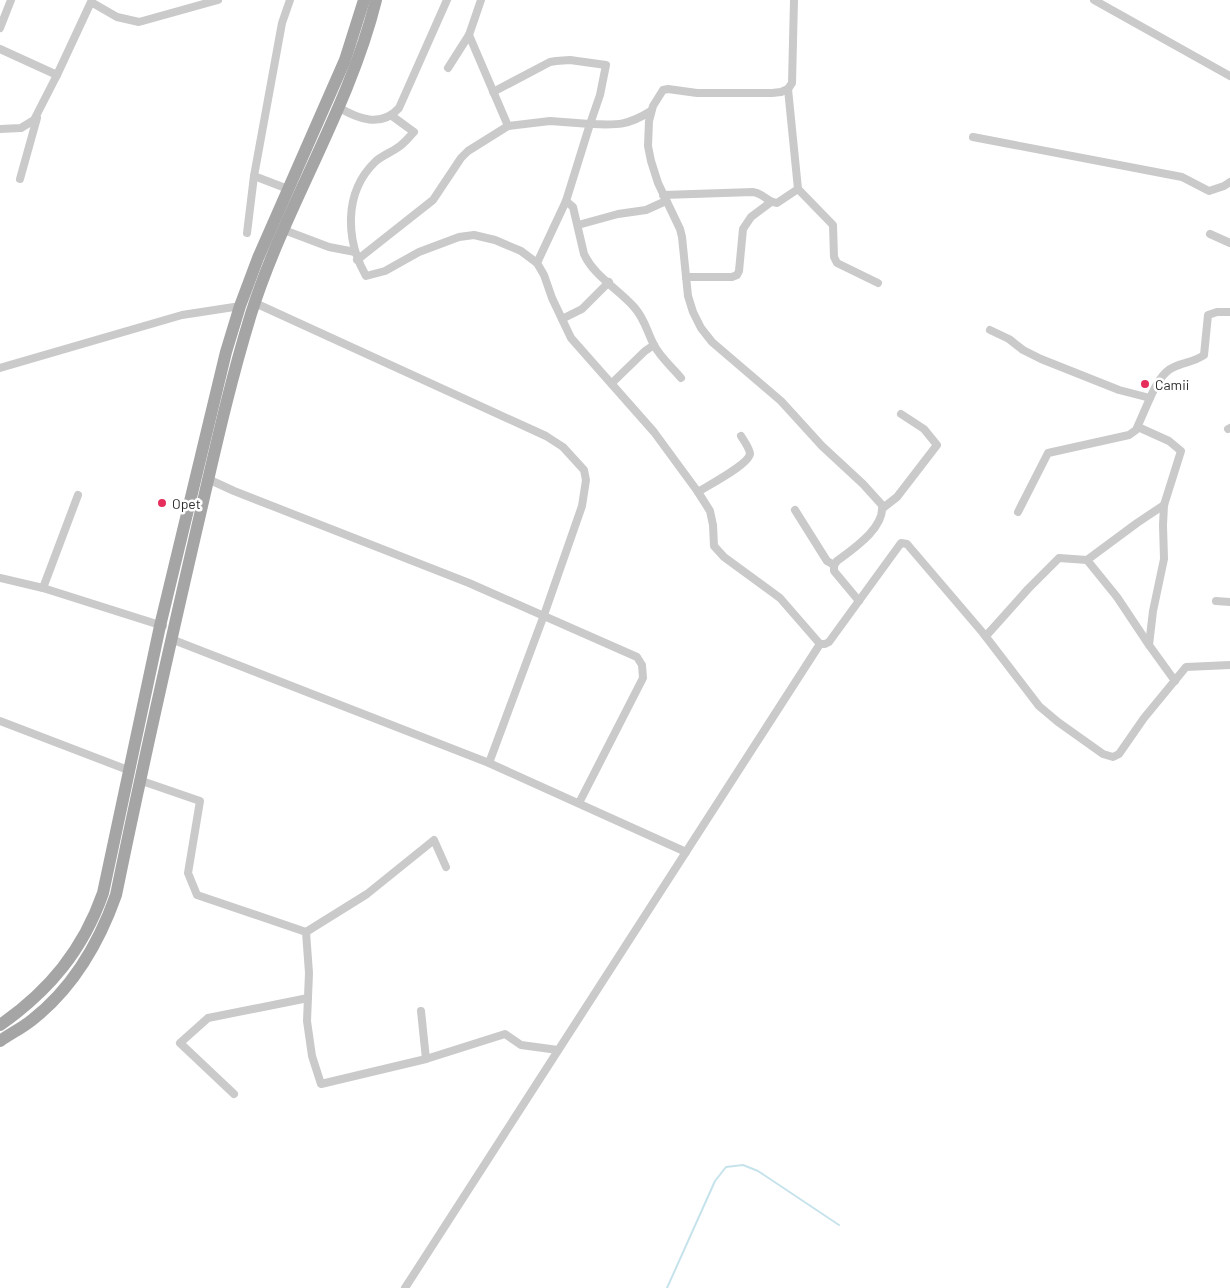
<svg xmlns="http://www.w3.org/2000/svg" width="1230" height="1288" font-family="Barlow,sans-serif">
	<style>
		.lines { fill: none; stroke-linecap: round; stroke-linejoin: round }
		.stream { stroke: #c6e3eb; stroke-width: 2 }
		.street { stroke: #cacaca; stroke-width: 8 }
		.primary { stroke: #a5a5a5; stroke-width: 12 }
		.poi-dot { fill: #e52e5c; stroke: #fff; stroke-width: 2 }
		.labels { text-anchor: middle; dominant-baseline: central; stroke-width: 5; stroke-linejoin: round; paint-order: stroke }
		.poi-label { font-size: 14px; fill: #2d2d2d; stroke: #fff; text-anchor: start }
	</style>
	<rect width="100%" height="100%" fill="#fff"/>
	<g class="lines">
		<polyline class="stream" points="667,1288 715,1181 726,1167 743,1165 758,1171 839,1225"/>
		<g class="street">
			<polyline points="481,0 469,35 508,126 550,121 590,124 566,201 537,263"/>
			<path d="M794 0 792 83 788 89 781 92 772 93H697L668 89 663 90 653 106 649 121 648 146 651 161 658 183 680 229 682 237 688 296 693 312 701 328 712 342 781 401 822 446 863 484 882 505C885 528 853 549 837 561L834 565V571L859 601"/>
			<polyline points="1094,0 1230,76"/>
			<polyline points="0,28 11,0"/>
			<polyline points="0,49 57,75"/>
			<polyline points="448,68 469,35"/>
			<polyline points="788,89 798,189 833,225 834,257 837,263 878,283"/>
			<path d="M493 92 550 62 556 61 570 60 606 65 600 95 590 124C617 125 627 126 651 111"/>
			<path d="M338 107C358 119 381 128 399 108L447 0"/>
			<path d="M392 116 414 132C409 137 404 144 397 148 390 153 381 156 375 162 343 193 346 241 366 276L385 271 419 252 459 237 474 235 495 240 521 251 537 263 544 275 552 298 571 338 654 432 698 492 710 511 713 525 714 546 724 557 780 598 820 644H825L829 642 901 543 907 544 983 633 1039 706 1058 722 1103 754 1113 757 1119 754 1144 718 1186 667 1230 665"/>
			<polyline points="0,129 21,128 34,120 57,75 91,2 117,17 139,22 218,0"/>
			<polyline points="973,137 1182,177 1209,191 1224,186 1230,182"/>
			<polyline points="20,179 37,118"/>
			<polyline points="288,189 254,176 282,23 290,0"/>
			<path d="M663 195 753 192C763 193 767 202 777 203L798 189"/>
			<path d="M566 201 573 207 584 254C594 276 618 289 634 307 645 319 647 332 654 345 660 357 672 367 681 378"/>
			<polyline points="578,225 618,214 646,210 666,201"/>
			<polyline points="284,230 329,247 355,252"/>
			<polyline points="247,233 254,176"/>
			<polyline points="1210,234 1230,243"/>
			<polyline points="357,260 433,200 461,158 468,151 508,126"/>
			<polyline points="686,277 732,277 737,275 739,271 743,229 751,217 771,202"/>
			<polyline points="255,303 546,436 563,447 584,470 586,480 582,506 544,615 489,763"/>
			<polyline points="562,319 582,309 609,282"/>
			<polyline points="990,330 1009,339 1023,350 1041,359 1119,390 1150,398 1136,430 1129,435 1048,453 1018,512"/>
			<polyline points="0,368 182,315 234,307 239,308"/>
			<polyline points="612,383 645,351 654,345"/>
			<path d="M1150 398C1155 387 1162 372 1174 367 1185 362 1194 362 1204 355L1208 315 1217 312H1230"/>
			<polyline points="1138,427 1169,441 1181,451 1164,505 1163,525 1164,559 1153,611 1149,645 1175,681"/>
			<polyline points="1228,429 1230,428"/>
			<polyline points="208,479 234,491 469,583 637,657 642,665 643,678 579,803"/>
			<path d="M698 492C707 486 748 465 750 454 750 449 744 441 741 436"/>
			<polyline points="883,508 897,497 937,445 924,429 901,414"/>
			<polyline points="795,510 827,561 834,565"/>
			<polyline points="0,578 43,588 163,626"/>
			<polyline points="43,588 78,495"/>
			<polyline points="1216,601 1230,602"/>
			<polyline points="986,636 1028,589 1059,558 1087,560"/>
			<polyline points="171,639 489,763 686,852"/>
			<polyline points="1149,645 1117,597 1087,560 1137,523 1164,505"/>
			<polyline points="0,721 128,770"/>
			<polyline points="139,780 200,801 188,873 197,895 306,932 367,894 434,840 446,867"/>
			<polyline points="306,932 309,973 307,1021 312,1056 321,1084 426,1059 505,1034 521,1045 558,1050"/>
			<polyline points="421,1011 426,1059"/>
			<polyline points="234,1094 180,1043 208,1018 308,998"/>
			<polyline points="405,1288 820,644"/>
		</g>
		<g class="primary">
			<path d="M0 1025C49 991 83 950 103 893L160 626 226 352 240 306 258 258 345 60 364 0"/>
			<path d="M0 1041C10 1034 22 1028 32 1020 73 988 99 943 116 895 141 773 168 653 196 532 213 459 229 385 251 314 285 206 349 109 376 0"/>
		</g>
	</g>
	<g class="poi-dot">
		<circle cx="1145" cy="384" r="5"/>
		<circle cx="162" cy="503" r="5"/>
	</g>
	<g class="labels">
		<g class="poi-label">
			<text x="1155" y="384">Camii</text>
			<text x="172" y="503">Opet</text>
		</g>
	</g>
</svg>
